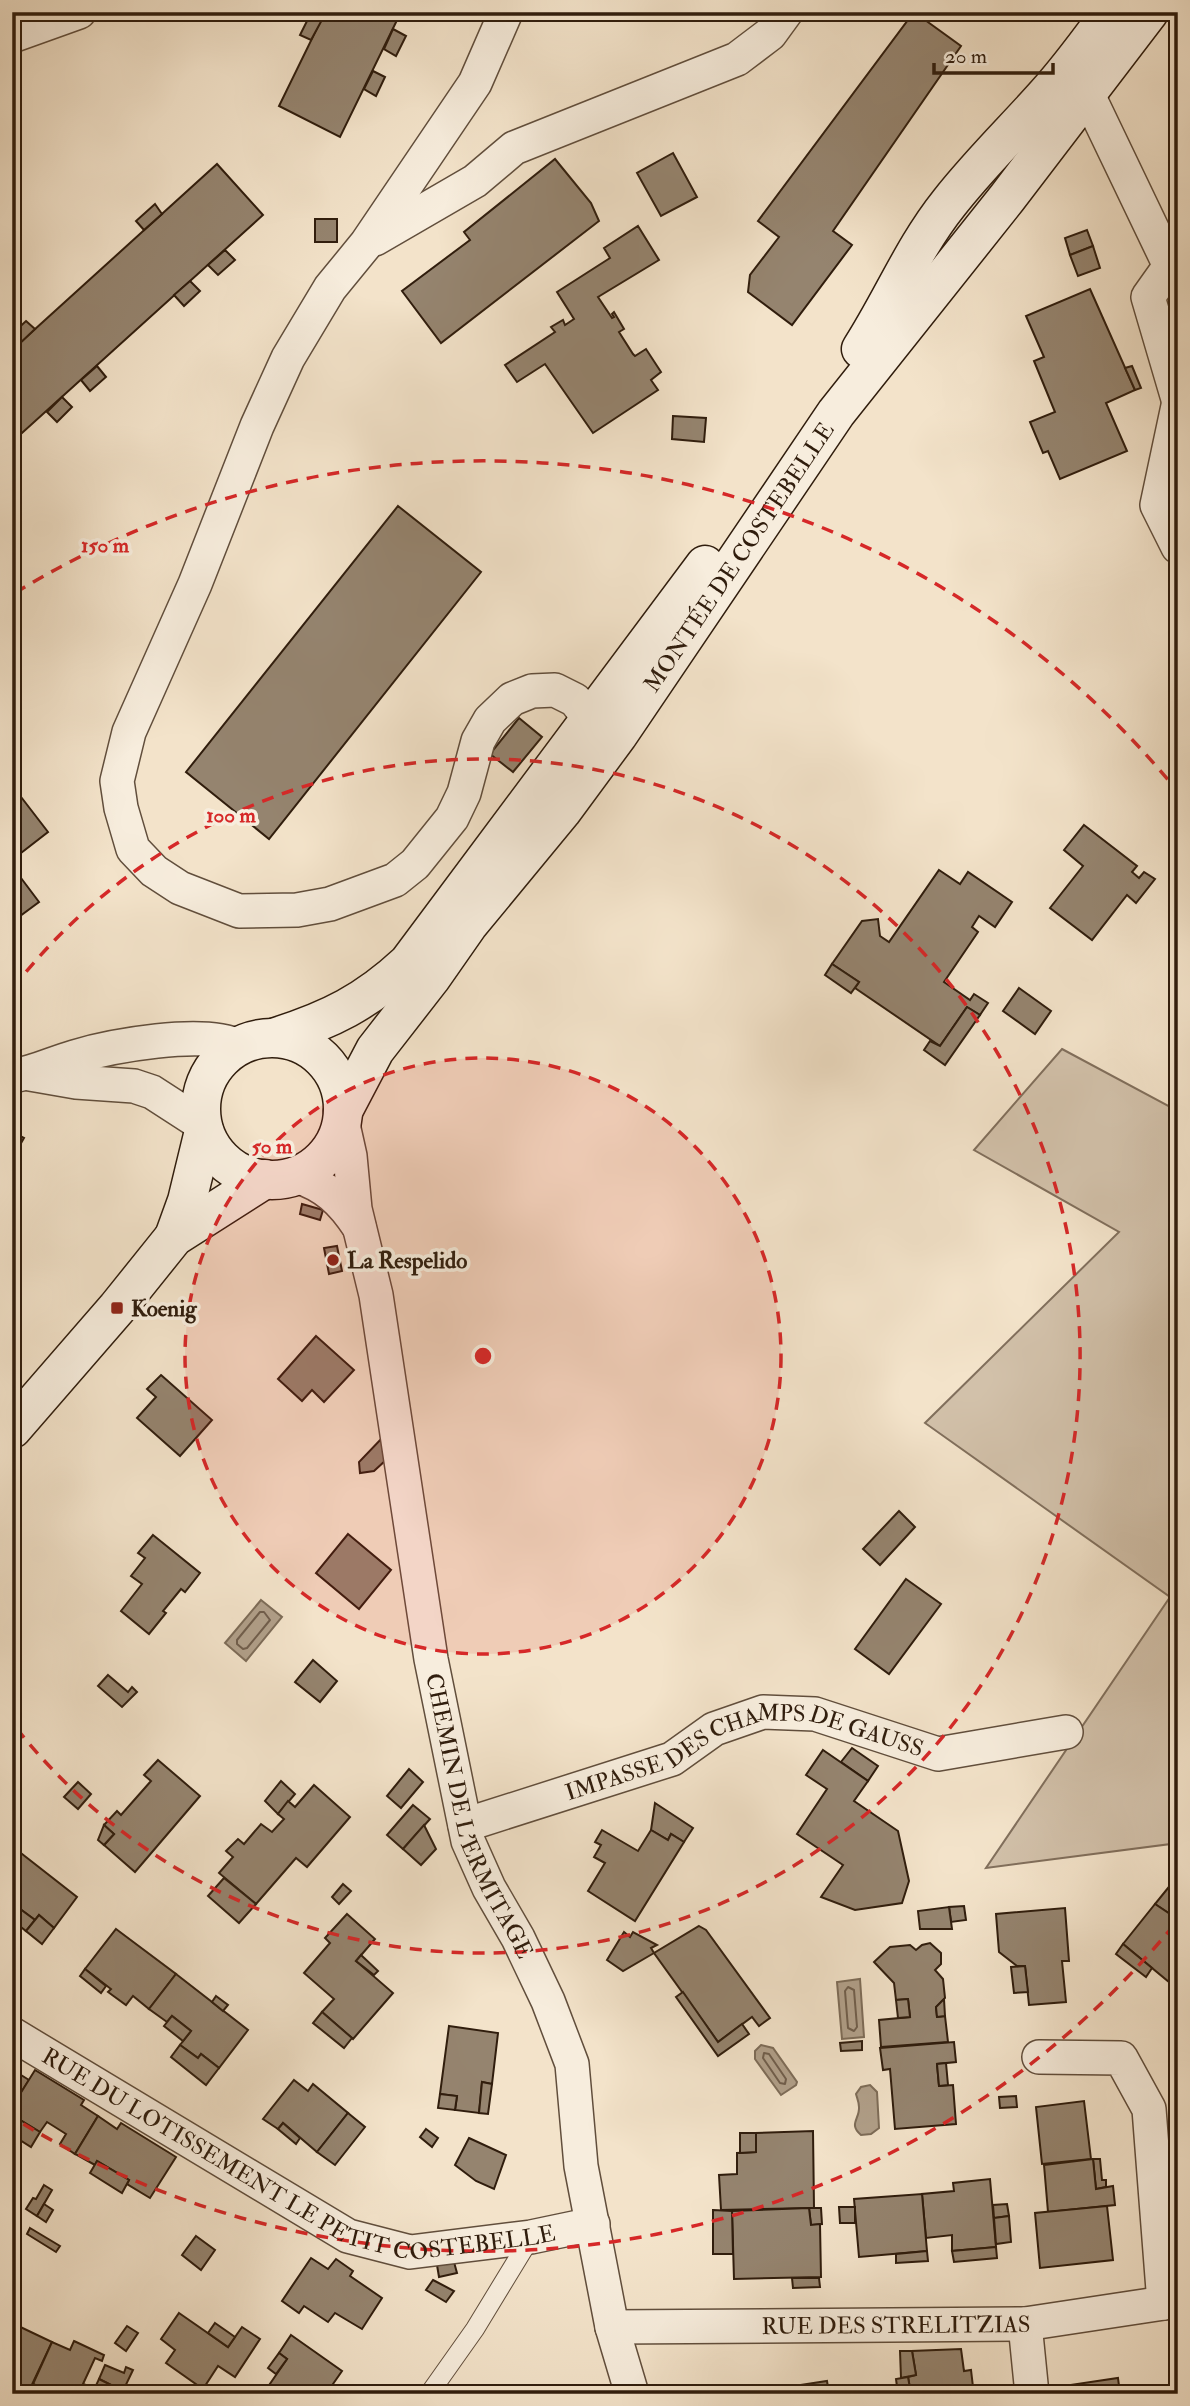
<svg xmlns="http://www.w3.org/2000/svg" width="1190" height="2406" font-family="'IM FELL Double Pica',serif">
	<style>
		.green { fill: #d2c1aa; stroke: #816f5c; stroke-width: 2 }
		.water { fill: #b1a08a; stroke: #7d6c58; stroke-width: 2 }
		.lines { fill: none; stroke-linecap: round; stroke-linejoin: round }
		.shore { stroke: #705e4c; stroke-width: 2 }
		.building { fill: #95846f; stroke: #301d0d; stroke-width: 2 }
		.service-casing { stroke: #614e3c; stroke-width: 20 }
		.minor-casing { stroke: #614e3c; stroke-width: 36 }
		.secondary-casing { stroke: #301d0d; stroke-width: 41 }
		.service { stroke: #f7eddd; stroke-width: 18 }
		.minor { stroke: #f7eddd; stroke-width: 33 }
		.secondary { stroke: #f7eddd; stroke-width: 38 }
		.ring { fill: none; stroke: #d62828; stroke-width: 3.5; stroke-dasharray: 12 9 }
		.poi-dot { fill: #8f2418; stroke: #f7eddd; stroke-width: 2.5 }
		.labels { text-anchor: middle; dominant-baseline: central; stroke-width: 7; stroke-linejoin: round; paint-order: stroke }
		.street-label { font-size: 23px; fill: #301d0d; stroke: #f7eddd }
		.poi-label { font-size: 23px; font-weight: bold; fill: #301d0d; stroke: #f7eddd; text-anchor: start }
		.centre { fill: #d62828; stroke: #f7eddd; stroke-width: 3.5 }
		.ring-label { font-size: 21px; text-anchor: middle; font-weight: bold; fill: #d62828; stroke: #f7eddd; stroke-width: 7; stroke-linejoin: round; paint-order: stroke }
	</style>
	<rect width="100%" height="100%" fill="#f3e3ca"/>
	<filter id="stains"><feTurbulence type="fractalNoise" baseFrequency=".00286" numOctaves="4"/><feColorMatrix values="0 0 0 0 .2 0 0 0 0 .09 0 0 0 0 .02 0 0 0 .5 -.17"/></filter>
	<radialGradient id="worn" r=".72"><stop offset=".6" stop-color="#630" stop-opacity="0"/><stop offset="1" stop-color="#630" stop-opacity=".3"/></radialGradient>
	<polygon class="green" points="1062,1049 1178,1111 1178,1843 986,1868 1170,1597 925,1423 1119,1232 974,1150"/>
	<g class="water">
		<polygon points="261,1600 282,1617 246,1661 225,1643"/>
		<polygon points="860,1979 864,2037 842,2039 837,1982"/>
		<polygon points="761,2045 773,2048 797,2082 796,2085 781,2095 755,2059 755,2051"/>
		<path d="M870 2085 877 2092 879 2128 871 2134 861 2135C848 2124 860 2119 859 2107 859 2102 857 2098 856 2094L861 2087Z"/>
	</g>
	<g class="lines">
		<g class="shore">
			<polygon points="260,1612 264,1612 270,1620 247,1648 243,1649 237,1644 237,1640"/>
			<polygon points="848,1987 854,1990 857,2027 854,2031 848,2028 845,1991"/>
			<polygon points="764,2053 769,2054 786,2079 785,2084 780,2083 763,2058"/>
		</g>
	</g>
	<g class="building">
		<polygon points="325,12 401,12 340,137 279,106"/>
		<polygon points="914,12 961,46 833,231 852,245 792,325 748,292 750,275 779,237 758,221"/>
		<polygon points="311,13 323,18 311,40 300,35"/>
		<polygon points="393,29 406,36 396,56 384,49"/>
		<polygon points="373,71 385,77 376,96 364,89"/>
		<polygon points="673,153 697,197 661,216 637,173"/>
		<polygon points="555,159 591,203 599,221 441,343 402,291 470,240 464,232"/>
		<polygon points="217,164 263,215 12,442 12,350"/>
		<polygon points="155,204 162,214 144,230 136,221"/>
		<rect x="315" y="219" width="22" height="23"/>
		<polygon points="638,226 659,260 598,297 612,318 614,317 612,314 614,312 624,329 619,332 633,354 635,356 646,349 661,372 651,380 658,390 593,433 545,364 517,382 505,365 555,332 551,327 563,320 565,325 574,319 557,292 610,258 604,248"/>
		<polygon points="1087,230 1093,246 1070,255 1065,238"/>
		<polygon points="1093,246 1100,268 1078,276 1070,255"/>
		<polygon points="225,250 235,260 218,275 208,265"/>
		<polygon points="190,281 200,291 184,306 174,295"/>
		<polygon points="1090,289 1135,390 1106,403 1127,451 1060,479 1048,451 1043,453 1030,422 1055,412 1034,361 1044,357 1026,316"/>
		<polygon points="26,321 35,329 16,347 12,342 12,334"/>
		<polygon points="97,366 106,377 90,391 81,380"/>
		<polygon points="1132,366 1141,388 1135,390 1125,368"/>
		<polygon points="62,397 72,407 57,422 47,412"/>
		<polygon points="673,416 706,418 704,442 672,439"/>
		<polygon points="398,506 481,572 269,839 186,772"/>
		<polygon points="519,718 542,737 513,772 490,754"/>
		<polygon points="18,793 48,832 12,860 12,797"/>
		<polygon points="1084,825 1137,866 1132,872 1139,878 1144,872 1155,879 1136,903 1127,895 1092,940 1050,908 1083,866 1064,850"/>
		<polygon points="12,866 39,902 12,922"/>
		<polygon points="939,870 960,884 968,872 1012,902 995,927 979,916 972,927 978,932 944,982 970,1000 974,994 988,1003 980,1015 967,1007 940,1046 855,988 859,982 832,964 862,921 878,919 880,936 889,942"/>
		<polygon points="832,964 859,982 851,993 825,975"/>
		<polygon points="1019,988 1051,1011 1035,1034 1003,1011"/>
		<polygon points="967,1007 980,1015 945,1065 924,1050 930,1041 940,1046"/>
		<polygon points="12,1132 24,1138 12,1159"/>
		<polygon points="302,1204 323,1210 320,1220 300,1214"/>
		<polygon points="337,1246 342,1271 329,1274 324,1248"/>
		<polygon points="316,1336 354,1370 324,1402 312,1390 302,1401 278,1379"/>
		<polygon points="161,1375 212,1420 180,1456 137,1418 156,1397 147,1389"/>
		<polygon points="384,1436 387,1459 374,1471 360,1473 359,1462"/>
		<polygon points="899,1511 915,1527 880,1565 863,1549"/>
		<polygon points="348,1534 391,1570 359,1609 316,1573"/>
		<polygon points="153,1535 200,1573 185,1592 181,1589 163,1611 166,1613 149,1634 121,1611 142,1584 131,1576 145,1558 138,1553"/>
		<polygon points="906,1579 941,1604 889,1674 855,1649"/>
		<polygon points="313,1660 337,1681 320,1702 295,1682"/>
		<polygon points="108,1675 128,1692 132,1687 137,1692 122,1707 98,1686"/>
		<polygon points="852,1748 878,1766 868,1781 841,1762"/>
		<polygon points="823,1750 868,1781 854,1801 898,1831 909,1881 902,1903 855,1910 821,1897 843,1865 797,1834 827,1789 806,1775"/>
		<polygon points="158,1760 200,1796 135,1872 104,1845 114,1834 104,1825 117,1811 121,1815 151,1781 144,1775"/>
		<polygon points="409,1769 423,1782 401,1808 387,1796"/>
		<polygon points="281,1781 295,1794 278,1814 265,1801"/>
		<polygon points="78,1782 91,1794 78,1809 64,1797"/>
		<polygon points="314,1785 350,1817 307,1867 296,1858 256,1904 219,1873 233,1857 226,1851 238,1839 244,1844 261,1824 272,1832 284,1819 278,1814 288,1801 295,1807"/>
		<polygon points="655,1803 693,1828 684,1842 671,1834 668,1840 651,1830"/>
		<polygon points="413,1805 430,1819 403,1849 387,1835"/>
		<polygon points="104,1825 114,1834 104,1845 98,1840"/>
		<polygon points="424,1825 436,1849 421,1865 403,1849"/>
		<polygon points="602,1830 638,1851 651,1830 668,1840 671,1834 684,1842 635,1921 588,1891 605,1863 594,1857 601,1845 595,1842"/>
		<polygon points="17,1850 77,1897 54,1928 39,1915 35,1920 12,1903 12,1855"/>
		<polygon points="224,1878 256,1904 239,1923 208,1896"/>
		<polygon points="343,1884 351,1891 339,1904 332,1897"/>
		<polygon points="1168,1888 1178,1896 1178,1910 1173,1916 1155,1904"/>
		<polygon points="12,1903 35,1920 26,1931 12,1920"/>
		<polygon points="1155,1904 1173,1916 1178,1910 1178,1971 1169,1982 1123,1944"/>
		<polygon points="964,1906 966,1920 951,1922 949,1907"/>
		<polygon points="949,1907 952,1929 920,1929 918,1911"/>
		<polygon points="1065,1908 1069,1961 1062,1961 1066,2002 1029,2005 1025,1966 1017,1966 999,1952 996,1914"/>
		<polygon points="347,1914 375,1939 356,1961 393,1993 353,2039 322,2012 334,1999 304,1973 330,1943 325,1938"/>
		<polygon points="39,1915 54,1928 42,1944 26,1931"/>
		<polygon points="699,1926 706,1930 770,2018 759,2026 752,2017 718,2042 654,1953"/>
		<polygon points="116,1929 176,1974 149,2009 133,1996 126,2005 108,1992 111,1989 85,1969"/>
		<polygon points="624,1932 630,1937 633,1932 657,1945 651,1948 654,1953 623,1971 607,1960"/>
		<polygon points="930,1943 941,1953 941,1964 935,1970 943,1979 945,1998 936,2007 937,2017 945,2016 948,2042 881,2047 879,2020 910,2017 908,1999 896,2000 894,1983 874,1962 890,1947 910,1945 916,1950 922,1945"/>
		<polygon points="1123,1944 1152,1968 1146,1977 1116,1954"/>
		<polygon points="361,1955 378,1971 374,1975 356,1961"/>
		<polygon points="1025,1966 1028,1992 1014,1993 1011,1967"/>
		<polygon points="85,1969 106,1986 101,1993 80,1976"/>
		<polygon points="176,1974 248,2030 219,2068 201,2054 198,2058 180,2045 191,2031 172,2016 167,2022 149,2009"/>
		<polygon points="683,1992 718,2042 742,2024 749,2034 718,2056 676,1997"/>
		<polygon points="216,1996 228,2005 223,2011 212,2002"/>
		<polygon points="908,1999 910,2017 898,2018 896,2000"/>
		<polygon points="944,1999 945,2016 937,2017 936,2007"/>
		<polygon points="322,2012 352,2038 344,2048 313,2023"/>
		<polygon points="172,2016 191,2031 183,2041 164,2026"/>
		<polygon points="449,2026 498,2033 492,2084 482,2082 479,2113 455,2110 457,2096 440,2094"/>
		<polygon points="862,2041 862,2050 841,2051 840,2043"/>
		<polygon points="954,2042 956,2062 937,2064 939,2086 953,2085 956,2124 895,2129 890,2069 883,2070 880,2048"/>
		<polygon points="180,2045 198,2058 201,2054 219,2068 206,2085 171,2057"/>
		<polygon points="946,2063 948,2085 939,2086 937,2064"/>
		<polygon points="13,2070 29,2080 12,2107 12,2072"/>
		<polygon points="35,2070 84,2100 81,2105 98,2116 75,2154 60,2144 66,2134 47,2122 40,2132 12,2115 12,2107"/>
		<polygon points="294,2080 308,2091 313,2084 348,2113 317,2152 283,2123 278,2129 263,2119"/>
		<polygon points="482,2082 492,2084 488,2114 479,2113"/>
		<polygon points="440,2094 457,2096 455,2110 438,2108"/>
		<polygon points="1016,2096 1017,2107 1000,2108 999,2097"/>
		<polygon points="1084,2101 1091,2159 1042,2164 1036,2107"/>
		<polygon points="348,2113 365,2127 335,2165 317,2152"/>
		<polygon points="12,2115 40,2132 31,2147 12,2135"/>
		<polygon points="98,2116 117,2129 121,2123 176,2157 150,2198 127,2184 129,2180 97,2161 95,2165 75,2154"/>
		<polygon points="283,2123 300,2138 296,2144 278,2129"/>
		<polygon points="426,2129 438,2138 432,2147 420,2137"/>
		<polygon points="813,2131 814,2208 721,2210 719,2175 737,2174 737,2153 756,2152 756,2133"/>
		<polygon points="740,2133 756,2133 756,2152 740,2153"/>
		<polygon points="469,2138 506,2155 494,2189 476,2181 455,2165"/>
		<polygon points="1093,2159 1100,2159 1102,2180 1106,2180 1106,2187 1096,2189"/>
		<polygon points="1093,2159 1096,2189 1113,2186 1115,2205 1048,2212 1044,2165"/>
		<polygon points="97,2161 129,2180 122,2193 90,2173"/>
		<polygon points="990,2179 996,2247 952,2251 952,2235 926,2238 922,2194 954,2191 953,2183"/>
		<polygon points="44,2185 52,2190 37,2216 26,2209 33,2198 36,2199"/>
		<polygon points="922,2194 927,2251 859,2257 854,2199"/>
		<polygon points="44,2204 53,2210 46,2222 37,2216"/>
		<polygon points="1007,2204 1009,2216 994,2218 993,2205"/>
		<polygon points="1107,2206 1113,2260 1040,2268 1035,2213"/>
		<polygon points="839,2207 855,2207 855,2223 840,2223"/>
		<polygon points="809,2208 821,2208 822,2224 811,2225"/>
		<polygon points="809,2208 811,2225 820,2224 821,2277 734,2279 732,2211"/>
		<polygon points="713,2210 732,2211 733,2254 713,2254"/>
		<polygon points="1009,2216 1011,2242 996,2244 994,2218"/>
		<polygon points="30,2228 60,2246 56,2252 27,2234"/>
		<polygon points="196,2236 215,2250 201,2270 182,2255"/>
		<polygon points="996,2247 997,2258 954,2262 952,2251"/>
		<polygon points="927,2251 928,2261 896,2263 896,2254"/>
		<polygon points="311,2258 328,2269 336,2259 353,2271 350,2276 382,2298 362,2329 335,2313 328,2322 304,2306 299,2313 282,2301"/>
		<polygon points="454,2262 457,2273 439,2277 437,2265"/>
		<polygon points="792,2278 819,2278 820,2287 793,2288"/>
		<polygon points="433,2280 454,2291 446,2302 426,2290"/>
		<polygon points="179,2313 228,2347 242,2327 260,2339 235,2377 218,2366 203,2389 166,2363 175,2350 161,2339"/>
		<polygon points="12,2323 52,2342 29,2391 12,2384"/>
		<polygon points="215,2323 235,2337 228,2347 208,2333"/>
		<polygon points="127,2326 138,2333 126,2351 115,2343"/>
		<polygon points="291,2335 342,2371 326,2394 263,2394 287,2359 279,2353"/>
		<polygon points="74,2341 104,2355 102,2361 95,2358 83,2384 89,2386 85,2394 53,2394 33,2384 52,2342 70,2350"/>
		<polygon points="961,2349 964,2371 971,2370 973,2387 967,2388 968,2394 911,2394 908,2377 916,2375 912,2351"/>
		<polygon points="900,2351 912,2351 916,2375 901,2378"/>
		<polygon points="279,2353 287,2359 276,2374 268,2368"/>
		<polygon points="105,2365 124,2373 126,2367 133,2370 123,2391 99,2379"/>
		<polygon points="908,2377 911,2394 898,2394 896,2379"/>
		<polygon points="1118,2378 1120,2394 1071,2394 1070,2385"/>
		<polygon points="99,2379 123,2391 130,2394 92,2394"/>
		<polygon points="827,2381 829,2394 774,2394 774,2389"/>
		<polygon points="33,2384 53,2394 28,2394"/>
		<polygon points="974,2387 975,2394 968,2394 967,2388"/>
	</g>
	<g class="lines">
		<g class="service-casing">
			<polyline id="service" points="429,2394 475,2329 531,2237"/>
		</g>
		<g class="minor-casing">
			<g id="minor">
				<polyline points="506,12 475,83 366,244 330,288 288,358 257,426 195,584 129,732 117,781 121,808 133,849 154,871 180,888 239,911 297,910 330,904 395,880 415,864 452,818 464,793 478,741 490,720 512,699 532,691 555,690 575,700 589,718 590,743"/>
				<polyline points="12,36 79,12"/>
				<polyline points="1077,72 1170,266"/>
				<polyline points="375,239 475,181 514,148 737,59 770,34 786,12"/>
				<polyline points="1178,263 1170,266 1148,297 1178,399"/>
				<polyline points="1178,406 1157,505 1178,547"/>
				<polyline points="30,1074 76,1082 134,1086 152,1092 203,1125"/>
				<path d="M12 1076C34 1073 53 1063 74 1057 111 1046 203 1029 238 1046"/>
				<path id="s1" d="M342 1120 350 1156 355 1209 376 1295 431 1659 468 1841 489 1888 518 1938 548 2001 572 2064 581 2166 612 2327 632 2394"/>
				<path d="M296 1176C325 1185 342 1201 359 1227"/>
				<path id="s2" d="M465 1825 672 1759 714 1729 763 1712 815 1714 938 1754 1066 1732"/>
				<path id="s3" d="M12 2034 348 2236 410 2252 531 2237 593 2224"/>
				<polyline points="1039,2057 1121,2058 1149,2109 1164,2303"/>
				<polyline points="1025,2324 1032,2394"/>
				<path id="s4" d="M612 2327 1025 2324 1164 2303 1178 2299"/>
			</g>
		</g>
		<g class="secondary-casing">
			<g id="secondary">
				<path d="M861 349C892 301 913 248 949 203 981 162 1018 127 1052 88 1073 64 1092 38 1111 12"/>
				<path d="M276 1037C330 1020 366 1002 408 963L705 565"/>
				<circle cx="272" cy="1109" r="71"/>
				<path id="s5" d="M343 1111 375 1050 431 978 468 925 562 811 618 735 836 413 1007 198 1149 12"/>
				<polyline points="174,1237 187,1201 204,1131"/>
				<polyline points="12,1429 117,1308 174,1237 265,1179"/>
			</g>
		</g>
		<use href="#service" class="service"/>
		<use href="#minor" class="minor"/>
		<use href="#secondary" class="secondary"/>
	</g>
	<circle cx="483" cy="1356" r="298" fill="#d62828" fill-opacity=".12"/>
	<g class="ring">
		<circle cx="483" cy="1356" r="298"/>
		<path d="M13 988A597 597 0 1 1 13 1724"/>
		<path d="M1174 1925A895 895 0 0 1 15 2119M15 593A895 895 0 0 1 1174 787"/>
	</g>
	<g class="poi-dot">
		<circle cx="333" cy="1260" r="7"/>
		<rect x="110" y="1301" width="14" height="14" rx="3.5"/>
	</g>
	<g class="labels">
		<g class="street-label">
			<text stroke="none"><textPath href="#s5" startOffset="682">MONTÉE DE COSTEBELLE</textPath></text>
			<text stroke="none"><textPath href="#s2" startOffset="296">IMPASSE DES CHAMPS DE GAUSS</textPath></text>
			<text stroke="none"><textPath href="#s1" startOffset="712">CHEMIN DE L'ERMITAGE</textPath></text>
			<text stroke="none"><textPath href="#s3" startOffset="320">RUE DU LOTISSEMENT LE PETIT COSTEBELLE</textPath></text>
			<text stroke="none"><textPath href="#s4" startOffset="284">RUE DES STRELITZIAS</textPath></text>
		</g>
		<g class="poi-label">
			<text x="347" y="1260">La Respelido</text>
			<text x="131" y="1308">Koenig</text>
		</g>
	</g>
	<circle cx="483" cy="1356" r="10" class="centre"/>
	<g class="ring-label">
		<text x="105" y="552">150 m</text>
		<text x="231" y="822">100 m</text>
		<text x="272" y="1153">50 m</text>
	</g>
	<rect width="1190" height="2406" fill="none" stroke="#f3e3ca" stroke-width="42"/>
	<rect x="14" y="14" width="1162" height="2378" fill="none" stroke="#301d0d" stroke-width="3.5"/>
	<rect x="21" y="21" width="1148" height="2364" fill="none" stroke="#301d0d" stroke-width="2"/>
	<path d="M934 63v10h119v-10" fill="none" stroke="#301d0d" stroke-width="3.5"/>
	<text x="945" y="63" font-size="21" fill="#301d0d" stroke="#f7eddd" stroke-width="5" paint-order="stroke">20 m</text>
	<rect width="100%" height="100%" filter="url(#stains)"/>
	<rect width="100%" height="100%" fill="url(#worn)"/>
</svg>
